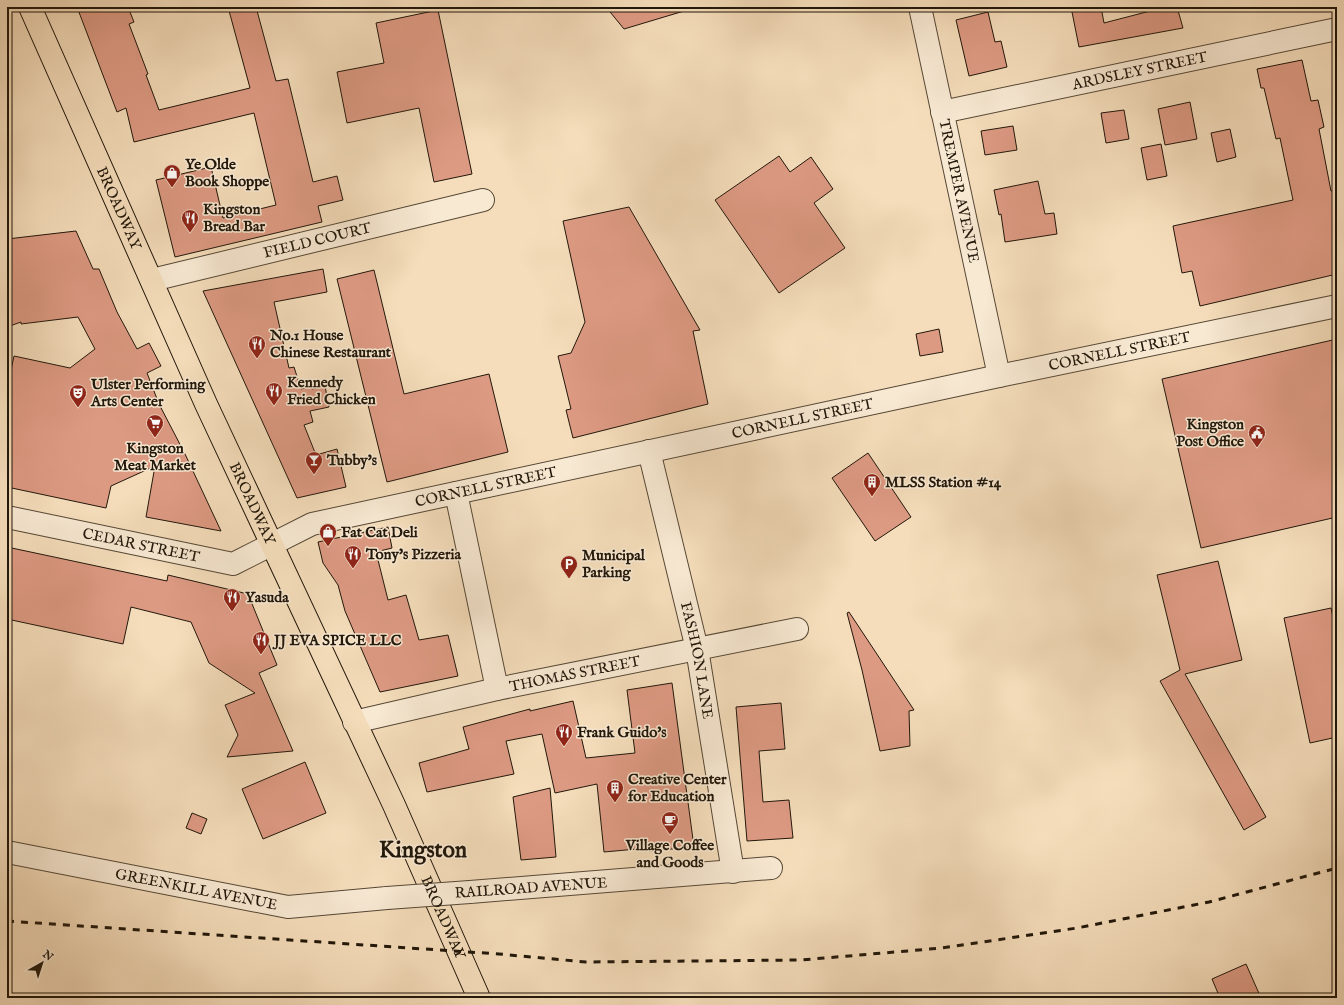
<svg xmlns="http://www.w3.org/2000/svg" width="1344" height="1005" font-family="'IM FELL English',serif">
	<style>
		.building { fill: #dd9a83; stroke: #21170a }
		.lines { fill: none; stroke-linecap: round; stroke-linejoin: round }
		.street-casing { stroke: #564836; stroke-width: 24 }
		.highway-casing { stroke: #21170a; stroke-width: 24 }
		.street { stroke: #f8e9d3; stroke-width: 22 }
		.highway { stroke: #f5ddbb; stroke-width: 22 }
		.rail { stroke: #21170a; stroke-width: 3; stroke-dasharray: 7 7; stroke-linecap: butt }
		.street-bridge-casing { stroke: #564836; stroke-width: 24; stroke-linecap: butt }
		.street-bridge { stroke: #f8e9d3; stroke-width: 22 }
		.labels { text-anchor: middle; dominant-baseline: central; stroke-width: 3; stroke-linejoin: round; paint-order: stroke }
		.street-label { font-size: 15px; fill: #21170a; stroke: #f8e9d3 }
		.poi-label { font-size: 15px; font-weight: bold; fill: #21170a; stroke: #f8e9d3; text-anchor: start }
		.town-label { font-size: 23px; font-weight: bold; fill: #21170a; stroke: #f8e9d3 }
	</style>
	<rect width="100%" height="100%" fill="#f5ddbb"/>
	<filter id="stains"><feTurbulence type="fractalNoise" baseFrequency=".005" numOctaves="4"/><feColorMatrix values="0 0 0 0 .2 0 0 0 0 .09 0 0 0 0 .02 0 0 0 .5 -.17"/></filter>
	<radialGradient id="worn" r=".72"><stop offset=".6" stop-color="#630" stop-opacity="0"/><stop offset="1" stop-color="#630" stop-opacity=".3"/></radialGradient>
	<g class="building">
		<polygon points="77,7 128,7 134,22 129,24 148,74 146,75 159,110 250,88 228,7 256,7 276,81 288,79 313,182 337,176 343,200 318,206 322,222 175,257 156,180 211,167 223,218 276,205 254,113 134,142 126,108 117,112"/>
		<polygon points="606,7 684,7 684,11 624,29"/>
		<polygon points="1071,7 1101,7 1104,23 1154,10 1177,7 1183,28 1079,47"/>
		<polygon points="438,10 472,174 434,182 419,108 347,123 337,72 384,63 376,23"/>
		<polygon points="988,12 995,42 1001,41 1007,67 969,76 956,20"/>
		<polygon points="1302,60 1311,101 1318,100 1324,127 1319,129 1331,191 1337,190 1337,274 1200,306 1192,271 1182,273 1173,226 1293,200 1280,138 1276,139 1264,88 1261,88 1257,69"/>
		<polygon points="1190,102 1197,139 1165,145 1158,109"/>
		<polygon points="1124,110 1129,139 1106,143 1101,113"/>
		<polygon points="1013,126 1017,150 985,155 981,131"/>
		<polygon points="1230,129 1236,157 1217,162 1211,133"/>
		<polygon points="1161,144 1167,176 1147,180 1141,148"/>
		<polygon points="779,156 790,172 811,157 833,189 814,203 845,248 779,293 715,200"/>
		<polygon points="1038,181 1045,214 1054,213 1057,234 1005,242 1001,214 999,215 994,190"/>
		<polygon points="629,207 700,330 693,331 708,404 573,438 566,410 571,409 558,356 571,353 585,322 563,221"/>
		<polygon points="76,231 93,269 99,269 117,312 137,349 149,343 161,366 147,373 159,404 185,454 221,531 146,517 155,466 111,486 106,508 7,487 7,389 14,356 70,368 95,349 78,317 21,324 21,322 7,327 7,239"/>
		<polygon points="323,269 327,292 274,302 289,368 294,367 301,389 312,386 312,389 325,386 329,407 310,411 313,422 304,425 316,455 337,449 346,487 297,498 203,291"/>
		<polygon points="374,270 404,394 489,374 508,452 387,482 337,279"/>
		<polygon points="939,329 943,352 920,356 916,334"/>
		<polygon points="1337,339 1337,517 1201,548 1162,379"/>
		<polygon points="868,453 911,517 875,541 832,478"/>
		<polygon points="388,527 392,548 376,552 388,600 406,595 419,640 448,635 458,676 380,692 345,611 338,585 323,563 318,542"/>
		<polygon points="7,547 167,581 168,575 248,594 277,665 259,673 293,751 227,757 238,735 225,705 255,693 209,663 191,622 131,607 123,644 7,619"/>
		<polygon points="1218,561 1242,660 1185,674 1266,817 1244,830 1160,681 1180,670 1157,575"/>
		<polygon points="1331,608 1335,626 1337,625 1337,737 1310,743 1284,618"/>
		<polygon points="849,612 914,710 909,711 910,746 880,751 862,670 847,613"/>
		<polygon points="672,683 694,847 649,851 648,848 604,852 597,784 555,793 542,734 506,741 514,774 427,792 419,763 469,749 463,727 530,709 530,711 573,701 586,758 635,753 627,690"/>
		<polygon points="781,703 785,749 759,751 763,802 789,800 793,838 747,841 736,707"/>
		<polygon points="305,762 326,813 263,839 242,789"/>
		<polygon points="550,788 556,857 521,860 513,797"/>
		<polygon points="192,813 207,819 201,834 186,828"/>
		<polygon points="1246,964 1261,998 1220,998 1212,979"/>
	</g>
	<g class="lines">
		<g class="street-casing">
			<g id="street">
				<path id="s1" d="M920 7 999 376"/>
				<path id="s2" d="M942 112 1337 29"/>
				<path id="s3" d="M152 280 483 200"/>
				<path id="s4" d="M649 451 697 649 733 872"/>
				<polyline points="456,493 497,689"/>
				<path id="s5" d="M7 517 233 564 312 524 999 376 1337 306"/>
				<path id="s6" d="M354 722 497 689 797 629"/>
				<path id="s7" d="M7 852 288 907 387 898"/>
				<polyline points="470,892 771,868"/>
			</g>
		</g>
		<g class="highway-casing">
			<g id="highway">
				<path id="s8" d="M30 7 206 404 394 805 479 998"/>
			</g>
		</g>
		<use href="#street" class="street"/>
		<use href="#highway" class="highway"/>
		<polyline class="rail" points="7,921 499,954 586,962 801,960 942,948 1077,928 1209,902 1337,868"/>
		<g class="street-bridge-casing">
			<polyline id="street-bridge" points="387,898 470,892"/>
		</g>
		<use href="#street-bridge" class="street-bridge"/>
	</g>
	<defs>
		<g id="shop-pin" transform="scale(0.9)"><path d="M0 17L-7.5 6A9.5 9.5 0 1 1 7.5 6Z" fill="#8f2418" stroke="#f8e9d3"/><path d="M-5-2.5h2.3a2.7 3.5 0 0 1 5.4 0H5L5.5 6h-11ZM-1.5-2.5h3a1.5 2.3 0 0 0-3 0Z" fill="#fff"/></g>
		<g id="restaurant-pin" transform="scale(0.9)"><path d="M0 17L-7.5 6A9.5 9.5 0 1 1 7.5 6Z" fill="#8f2418" stroke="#f8e9d3"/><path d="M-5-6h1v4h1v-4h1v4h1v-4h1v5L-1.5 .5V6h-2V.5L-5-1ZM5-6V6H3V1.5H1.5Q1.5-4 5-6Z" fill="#fff"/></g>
		<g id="theatre-pin" transform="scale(0.9)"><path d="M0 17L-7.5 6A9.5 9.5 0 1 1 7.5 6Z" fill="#8f2418" stroke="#f8e9d3"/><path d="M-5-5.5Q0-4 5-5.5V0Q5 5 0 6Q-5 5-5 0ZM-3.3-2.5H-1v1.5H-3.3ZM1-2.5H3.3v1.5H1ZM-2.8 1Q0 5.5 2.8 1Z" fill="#fff"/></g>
		<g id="supermarket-pin" transform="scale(0.9)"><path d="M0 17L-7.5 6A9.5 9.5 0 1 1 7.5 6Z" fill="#8f2418" stroke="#f8e9d3"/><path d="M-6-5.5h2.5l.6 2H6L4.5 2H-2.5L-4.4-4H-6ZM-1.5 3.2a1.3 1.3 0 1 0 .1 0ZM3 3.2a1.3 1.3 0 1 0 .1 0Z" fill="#fff"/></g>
		<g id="civic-pin" transform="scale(0.9)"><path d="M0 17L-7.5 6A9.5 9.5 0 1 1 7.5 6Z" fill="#8f2418" stroke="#f8e9d3"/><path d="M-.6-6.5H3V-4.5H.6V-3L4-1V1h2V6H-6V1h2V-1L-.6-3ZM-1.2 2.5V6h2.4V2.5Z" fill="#fff"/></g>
		<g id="bar-pin" transform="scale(0.9)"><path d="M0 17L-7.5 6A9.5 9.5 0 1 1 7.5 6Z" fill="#8f2418" stroke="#f8e9d3"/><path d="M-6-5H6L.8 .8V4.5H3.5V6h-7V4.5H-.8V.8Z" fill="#fff"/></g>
		<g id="building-pin" transform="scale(0.9)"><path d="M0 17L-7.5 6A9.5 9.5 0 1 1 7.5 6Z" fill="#8f2418" stroke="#f8e9d3"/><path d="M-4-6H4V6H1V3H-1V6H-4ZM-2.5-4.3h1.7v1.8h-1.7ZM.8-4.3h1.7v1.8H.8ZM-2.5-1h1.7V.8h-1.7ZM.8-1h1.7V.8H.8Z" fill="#fff"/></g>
		<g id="parking-pin" transform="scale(0.9)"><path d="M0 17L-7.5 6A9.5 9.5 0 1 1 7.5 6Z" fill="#8f2418" stroke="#f8e9d3"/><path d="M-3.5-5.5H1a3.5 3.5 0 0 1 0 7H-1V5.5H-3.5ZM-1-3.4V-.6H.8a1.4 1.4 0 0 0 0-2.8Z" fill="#fff"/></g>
		<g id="cafe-pin" transform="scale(0.9)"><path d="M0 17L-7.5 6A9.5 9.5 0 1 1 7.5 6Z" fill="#8f2418" stroke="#f8e9d3"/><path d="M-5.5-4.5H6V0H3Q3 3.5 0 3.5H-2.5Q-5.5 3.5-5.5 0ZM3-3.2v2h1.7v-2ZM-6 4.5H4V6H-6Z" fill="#fff"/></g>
	</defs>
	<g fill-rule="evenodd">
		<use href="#shop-pin" x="172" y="173"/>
		<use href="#restaurant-pin" x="190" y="218"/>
		<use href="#restaurant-pin" x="257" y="344"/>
		<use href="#restaurant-pin" x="274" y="391"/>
		<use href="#theatre-pin" x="78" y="393"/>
		<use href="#supermarket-pin" x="155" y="423"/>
		<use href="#civic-pin" x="1257" y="433"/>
		<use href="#bar-pin" x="314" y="460"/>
		<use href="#building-pin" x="872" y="482"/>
		<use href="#shop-pin" x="328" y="532"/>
		<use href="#restaurant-pin" x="353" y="554"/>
		<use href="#parking-pin" x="569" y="564"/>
		<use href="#restaurant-pin" x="232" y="597"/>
		<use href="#restaurant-pin" x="261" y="640"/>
		<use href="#restaurant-pin" x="564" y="732"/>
		<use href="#building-pin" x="615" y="788"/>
		<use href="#cafe-pin" x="670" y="820"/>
	</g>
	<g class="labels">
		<g class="street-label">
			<text stroke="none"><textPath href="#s2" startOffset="202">ARDSLEY STREET</textPath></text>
			<text stroke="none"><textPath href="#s1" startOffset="188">TREMPER AVENUE</textPath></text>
			<text stroke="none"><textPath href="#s8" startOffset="220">BROADWAY</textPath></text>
			<text stroke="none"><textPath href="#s3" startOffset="170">FIELD COURT</textPath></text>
			<text stroke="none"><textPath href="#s5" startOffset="1145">CORNELL STREET</textPath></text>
			<text stroke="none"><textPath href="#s5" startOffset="821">CORNELL STREET</textPath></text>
			<text stroke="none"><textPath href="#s5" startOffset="497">CORNELL STREET</textPath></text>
			<text stroke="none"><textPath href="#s8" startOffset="544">BROADWAY</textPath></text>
			<text stroke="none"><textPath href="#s5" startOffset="137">CEDAR STREET</textPath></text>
			<text stroke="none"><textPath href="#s4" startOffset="215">FASHION LANE</textPath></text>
			<text stroke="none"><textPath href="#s6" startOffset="226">THOMAS STREET</textPath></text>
			<text transform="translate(531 888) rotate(-4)">RAILROAD AVENUE</text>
			<text stroke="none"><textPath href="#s7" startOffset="193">GREENKILL AVENUE</textPath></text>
			<text stroke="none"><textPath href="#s8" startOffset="1000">BROADWAY</textPath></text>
		</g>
		<g class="poi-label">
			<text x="185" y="164">Ye Olde<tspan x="185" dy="17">Book Shoppe</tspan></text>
			<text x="203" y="209">Kingston<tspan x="203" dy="17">Bread Bar</tspan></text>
			<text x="270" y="335">No.1 House<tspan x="270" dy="17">Chinese Restaurant</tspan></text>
			<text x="287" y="382">Kennedy<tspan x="287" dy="17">Fried Chicken</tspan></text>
			<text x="91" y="384">Ulster Performing<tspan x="91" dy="17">Arts Center</tspan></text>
			<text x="1244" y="424" text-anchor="end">Kingston<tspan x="1244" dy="17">Post Office</tspan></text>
			<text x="155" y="448" text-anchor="middle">Kingston<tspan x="155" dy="17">Meat Market</tspan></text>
			<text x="327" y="460">Tubby's</text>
			<text x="885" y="482">MLSS Station #14</text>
			<text x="341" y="532">Fat Cat Deli</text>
			<text x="366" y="554">Tony's Pizzeria</text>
			<text x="582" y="555">Municipal<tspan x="582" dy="17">Parking</tspan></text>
			<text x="245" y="597">Yasuda</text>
			<text x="274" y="640">JJ EVA SPICE LLC</text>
			<text x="577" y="732">Frank Guido's</text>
			<text x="628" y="779">Creative Center<tspan x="628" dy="17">for Education</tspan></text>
			<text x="670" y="845" text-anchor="middle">Village Coffee<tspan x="670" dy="17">and Goods</tspan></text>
		</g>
		<g class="town-label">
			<text x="423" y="850">Kingston</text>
		</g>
	</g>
	<rect width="1344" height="1005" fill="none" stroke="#f5ddbb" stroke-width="24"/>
	<rect x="8" y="8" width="1328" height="989" fill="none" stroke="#21170a" stroke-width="2"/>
	<rect x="12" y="12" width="1320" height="981" fill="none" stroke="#21170a"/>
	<g transform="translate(42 963) rotate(39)" stroke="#f8e9d3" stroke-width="3" paint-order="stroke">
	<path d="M0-3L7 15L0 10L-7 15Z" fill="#21170a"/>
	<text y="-6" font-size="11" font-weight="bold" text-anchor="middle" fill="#21170a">N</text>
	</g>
	<rect width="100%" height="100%" filter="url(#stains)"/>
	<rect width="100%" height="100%" fill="url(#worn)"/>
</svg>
